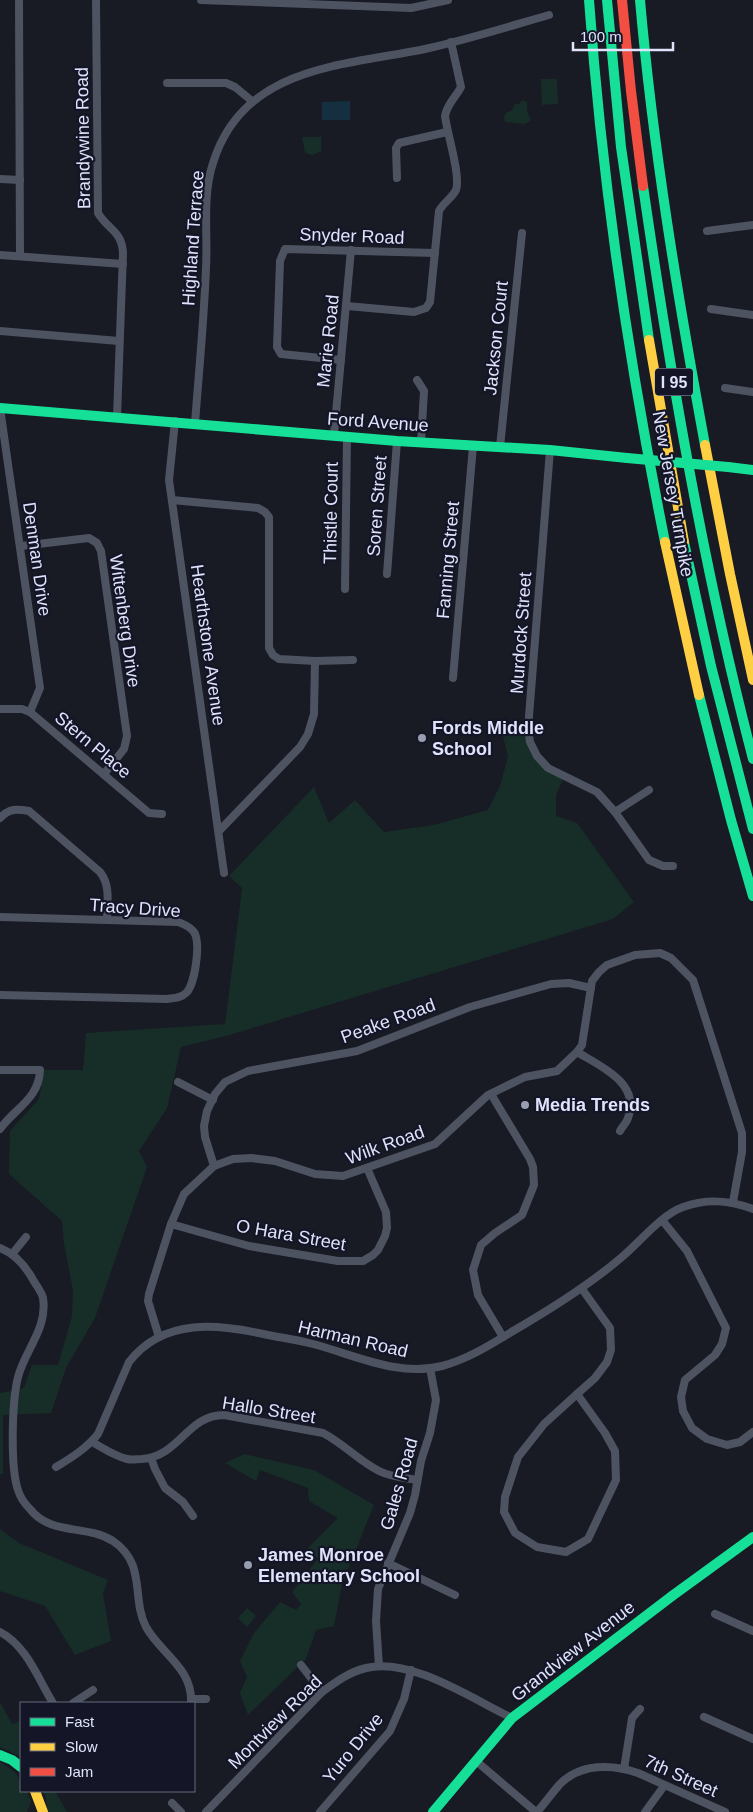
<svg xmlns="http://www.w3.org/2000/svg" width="753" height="1812" font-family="Arial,sans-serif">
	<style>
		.green { fill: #172e28 }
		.water { fill: #132f40 }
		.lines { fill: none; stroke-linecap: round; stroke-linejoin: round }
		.street { stroke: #4e5362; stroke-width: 8 }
		.fast { stroke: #16e098; stroke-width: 10 }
		.slow { stroke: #ffcf43; stroke-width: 10 }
		.jam { stroke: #f24e42; stroke-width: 10 }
		.fast-bridge { stroke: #16e098; stroke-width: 10 }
		.poi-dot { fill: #999db0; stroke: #141628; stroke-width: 2 }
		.labels { text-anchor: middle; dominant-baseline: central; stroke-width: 4.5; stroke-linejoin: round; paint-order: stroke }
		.shield { fill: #141628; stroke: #a2a6bc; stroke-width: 1 }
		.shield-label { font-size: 16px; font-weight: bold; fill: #dfe3fb }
		.street-label { font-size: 18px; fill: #dfe3fb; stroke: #141628 }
		.poi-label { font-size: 18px; font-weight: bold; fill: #dfe3fb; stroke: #141628; text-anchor: start }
	</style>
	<rect width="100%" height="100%" fill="#181a24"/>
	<g class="green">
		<polygon points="541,79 557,79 558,104 542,105"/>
		<polygon points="522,100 527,102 527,112 530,117 530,121 525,124 505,122 504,117 506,113 512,110 515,104 519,104"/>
		<polygon points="302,137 321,137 321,151 313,155 305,153"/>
		<polygon points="500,723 529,725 541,760 565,775 556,795 556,816 577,823 634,902 613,919 226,1036 181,1047 167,1108 139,1151 147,1167 95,1318 66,1368 51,1413 3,1415 3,1474 0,1474 0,1393 24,1388 32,1365 58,1365 72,1316 73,1290 64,1244 62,1221 9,1174 10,1131 39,1099 44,1070 83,1070 86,1033 225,1024 242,888 229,876 314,787 329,823 355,800 384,832 434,825 488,810 500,786 508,757"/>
		<polygon points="244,1454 314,1470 374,1505 342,1584 334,1626 316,1630 306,1659 248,1715 240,1693 247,1677 240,1661 254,1633 280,1602 296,1610 301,1604 292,1592 318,1559 308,1548 338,1518 309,1501 308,1488 260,1470 256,1481 225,1463"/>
		<polygon points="0,1529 19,1543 108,1580 103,1594 111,1641 75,1655 45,1606 0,1591"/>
		<polygon points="247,1608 256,1616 247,1627 238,1618"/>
		<polygon points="0,1702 12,1724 21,1721 21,1757 0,1747"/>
		<path d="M0 1762C13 1771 21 1773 21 1791H27L31 1802 27 1812H0Z"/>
		<polygon points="43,1791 55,1791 67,1812 48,1812 45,1795"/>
	</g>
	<polygon class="water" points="350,101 350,120 322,120 322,102"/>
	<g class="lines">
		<g class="street">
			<polyline points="19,0 20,256"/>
			<path d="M96 0 98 213C108 230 122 231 123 253L117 417"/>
			<polyline points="201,0 411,8 448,0"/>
			<polyline points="167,83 226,83 235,87 252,101"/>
			<polyline points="397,178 396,148 399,143 447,132"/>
			<polyline points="0,179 20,180"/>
			<polyline points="707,231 753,225"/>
			<polyline points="0,255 123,264"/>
			<path d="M347 306 414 312 426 308 430 302 439 211C443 203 452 198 456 190 461 176 447 133 445 116 447 104 456 97 461 87L451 42"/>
			<polyline points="711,309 753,315"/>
			<polyline points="0,331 119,341"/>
			<polyline points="341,360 281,354 277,347 280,261 285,249 435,253"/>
			<polyline points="417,380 424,391 421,442"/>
			<polyline points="725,388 753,392"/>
			<polyline points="0,408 40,688 30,712"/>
			<polyline points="175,421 169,480 224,873"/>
			<path d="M195 423C199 371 204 320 206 268 208 234 202 196 213 163 243 66 342 66 425 49 466 40 507 27 549 15"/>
			<polyline points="334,435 351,250"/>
			<polyline points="500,447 522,233"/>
			<polyline points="550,450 528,729 530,742 537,756 548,768 597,792 615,812 649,860 663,866 673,866"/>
			<polyline points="172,500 258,508 265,512 269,517 269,648 273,655 279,659 315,661 353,660"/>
			<polyline points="21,546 89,538 97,543 101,551 127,736 124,749 104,774"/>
			<polyline points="387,574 397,441"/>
			<polyline points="345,589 347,436"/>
			<polyline points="453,678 473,446"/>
			<polyline points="0,709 22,709 30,712 149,813 162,814"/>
			<polyline points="615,812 649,790"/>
			<path d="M0 818C9 808 18 809 29 811L100 872C111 886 107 903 107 920"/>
			<polyline points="219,831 300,747 308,734 314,714 315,661"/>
			<path d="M0 917 178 922C184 924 190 927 194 932 201 943 195 985 186 993 181 998 174 998 167 999L0 995"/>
			<path d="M577 1052C600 1066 641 1083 628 1118 627 1122 622 1127 620 1131"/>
			<path d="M0 1070H40C39 1099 15 1108 0 1129"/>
			<polyline points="178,1082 213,1100"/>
			<polyline points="491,1094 530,1159 533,1167 534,1185 522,1215 495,1233 481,1245 473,1270 478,1295 503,1337"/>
			<polyline points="214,1166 205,1137 204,1126 207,1111 215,1094 225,1082 248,1071 357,1051 470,1007 551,984 569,983 591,988"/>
			<polyline points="662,1220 687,1251 726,1328 722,1344 715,1355 685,1380 681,1397 683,1411 692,1428 707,1439 727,1445 740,1442 753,1432"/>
			<polyline points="171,1224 249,1246 338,1261 363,1261 373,1255 378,1250 385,1236 387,1228 386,1212 367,1168"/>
			<path d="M0 1248C15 1254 24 1264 32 1278 35 1284 42 1292 43 1298 48 1328 25 1350 18 1377 12 1401 10 1467 18 1490 20 1497 25 1504 30 1509 51 1536 86 1524 113 1541 147 1564 131 1598 146 1627 161 1654 193 1668 191 1703"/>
			<polyline points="13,1253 26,1237"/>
			<polyline points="159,1337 148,1301 149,1294 171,1224 184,1194 214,1166 233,1159 251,1158 275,1161 315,1174 343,1176 435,1144 488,1095 525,1077 557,1071 577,1052 582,1045 592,981 599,972 607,965 635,955 660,953 671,958 693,980 742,1133 742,1152 733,1202"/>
			<polygon points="577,1394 605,1433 615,1451 616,1480 588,1539 566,1552 537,1547 515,1533 504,1512 505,1497 518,1457 544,1424"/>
			<polyline points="577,1394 595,1378 607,1362 611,1350 610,1328 582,1289"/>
			<path d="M92 1442C103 1448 114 1456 127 1459 131 1460 137 1459 142 1459 180 1456 187 1415 224 1415L323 1433C344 1444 359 1461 379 1471 391 1477 404 1478 417 1480"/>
			<polyline points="151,1458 155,1469 165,1488 183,1502 193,1516"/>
			<path d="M56 1467C71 1458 87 1448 98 1434L129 1362C164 1317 219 1324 268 1335 283 1338 298 1340 313 1344 355 1355 398 1377 442 1366 468 1359 490 1345 513 1331 551 1309 588 1286 622 1257 640 1242 661 1215 683 1207 707 1198 729 1200 753 1209"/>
			<polyline points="388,1563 455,1595"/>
			<polyline points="715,1614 753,1631"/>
			<path d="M0 1632C27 1646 38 1679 53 1703"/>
			<polyline points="301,1665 322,1692"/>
			<polyline points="379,1666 376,1621 378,1589 410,1513 415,1495 421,1461 430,1433 436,1400 430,1368"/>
			<polyline points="191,1699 206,1699"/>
			<polyline points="73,1703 93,1690"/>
			<polyline points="704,1717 753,1739"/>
			<polyline points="476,1761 536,1812"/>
			<polyline points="624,1769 632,1718 640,1709"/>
			<polyline points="172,1803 181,1812"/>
			<path d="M206 1812 322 1692C336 1682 349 1672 366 1668 411 1657 472 1699 512 1718"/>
			<polyline points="320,1812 390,1731 404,1699 411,1670"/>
			<path d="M537 1812C545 1803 552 1793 560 1784 581 1763 612 1764 638 1773L725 1812"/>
			<polyline points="645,1812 664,1786"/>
		</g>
		<g class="fast">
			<path d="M589 0C602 182 629 364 665 542"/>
			<polyline points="607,0 621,147 649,340"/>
			<path d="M640 0C653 149 678 298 705 445"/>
			<path d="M643 186C671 379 704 571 753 759"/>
			<polyline points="0,408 397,441 550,450 627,458"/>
			<polyline points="728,467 753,470"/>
			<polyline points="684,542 711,666 753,829"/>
			<polyline points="699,695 731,820 753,896"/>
			<polyline points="0,1755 12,1760 21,1767"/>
			<polyline points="433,1812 512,1718 672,1596 753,1537"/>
		</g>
		<g class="slow">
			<polyline points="649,340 684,542"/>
			<polyline points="705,445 730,574 753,680"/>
			<polyline points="665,542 699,695"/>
			<polyline points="35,1791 43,1812"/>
		</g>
		<polyline class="jam" points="622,0 631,91 643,186"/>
		<polyline class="fast-bridge" points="627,458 728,467"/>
	</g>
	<g class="poi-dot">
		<circle cx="422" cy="738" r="5"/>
		<circle cx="525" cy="1105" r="5"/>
		<circle cx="248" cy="1565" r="5"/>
	</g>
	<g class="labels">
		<rect class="shield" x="655" y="368.5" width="38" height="27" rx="4"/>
		<g class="shield-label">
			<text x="674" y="382">I 95</text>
		</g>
		<g class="street-label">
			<text transform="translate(83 138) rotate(-91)">Brandywine Road</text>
			<text transform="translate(352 236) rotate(2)">Snyder Road</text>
			<text transform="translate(193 238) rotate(-86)">Highland Terrace</text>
			<text transform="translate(496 338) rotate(-84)">Jackson Court</text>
			<text transform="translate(328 341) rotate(-84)">Marie Road</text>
			<text transform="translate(378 422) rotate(4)">Ford Avenue</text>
			<text transform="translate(673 494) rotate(80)">New Jersey Turnpike</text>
			<text transform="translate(377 506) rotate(-86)">Soren Street</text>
			<text transform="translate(331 513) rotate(-89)">Thistle Court</text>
			<text transform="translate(37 559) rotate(82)">Denman Drive</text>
			<text transform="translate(448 560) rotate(-85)">Fanning Street</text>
			<text transform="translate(125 621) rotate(82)">Wittenberg Drive</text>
			<text transform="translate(521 633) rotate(-86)">Murdock Street</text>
			<text transform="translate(208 645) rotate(82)">Hearthstone Avenue</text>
			<text transform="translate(93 745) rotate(40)">Stern Place</text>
			<text transform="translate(135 908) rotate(4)">Tracy Drive</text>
			<text transform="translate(388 1021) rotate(-20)">Peake Road</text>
			<text transform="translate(385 1145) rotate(-20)">Wilk Road</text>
			<text transform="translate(291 1235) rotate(10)">O Hara Street</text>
			<text transform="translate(353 1339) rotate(13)">Harman Road</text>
			<text transform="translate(269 1410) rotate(9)">Hallo Street</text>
			<text transform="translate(399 1484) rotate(-74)">Gales Road</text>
			<text transform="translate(573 1651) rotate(-38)">Grandview Avenue</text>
			<text transform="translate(275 1722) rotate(-45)">Montview Road</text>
			<text transform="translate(353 1748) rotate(-51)">Yuro Drive</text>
			<text transform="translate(681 1776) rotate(24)">7th Street</text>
		</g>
		<g class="poi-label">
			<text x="432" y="728">Fords Middle<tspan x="432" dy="21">School</tspan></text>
			<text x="535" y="1105">Media Trends</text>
			<text x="258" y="1555">James Monroe<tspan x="258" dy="21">Elementary School</tspan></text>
		</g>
	</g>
	<rect x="20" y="1702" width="175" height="90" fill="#141628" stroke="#65687c"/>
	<rect x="30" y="1718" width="25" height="8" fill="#16e098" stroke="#65687c"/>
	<text x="65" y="1727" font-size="15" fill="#dfe3fb">Fast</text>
	<rect x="30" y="1743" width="25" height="8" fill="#ffcf43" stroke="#65687c"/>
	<text x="65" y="1752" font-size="15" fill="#dfe3fb">Slow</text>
	<rect x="30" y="1768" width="25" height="8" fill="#f24e42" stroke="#65687c"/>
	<text x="65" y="1777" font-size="15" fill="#dfe3fb">Jam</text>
	<path d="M573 42v8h100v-8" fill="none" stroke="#dfe3fb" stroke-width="2.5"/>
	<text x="580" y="42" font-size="15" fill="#dfe3fb" stroke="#141628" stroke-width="4" paint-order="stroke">100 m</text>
</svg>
